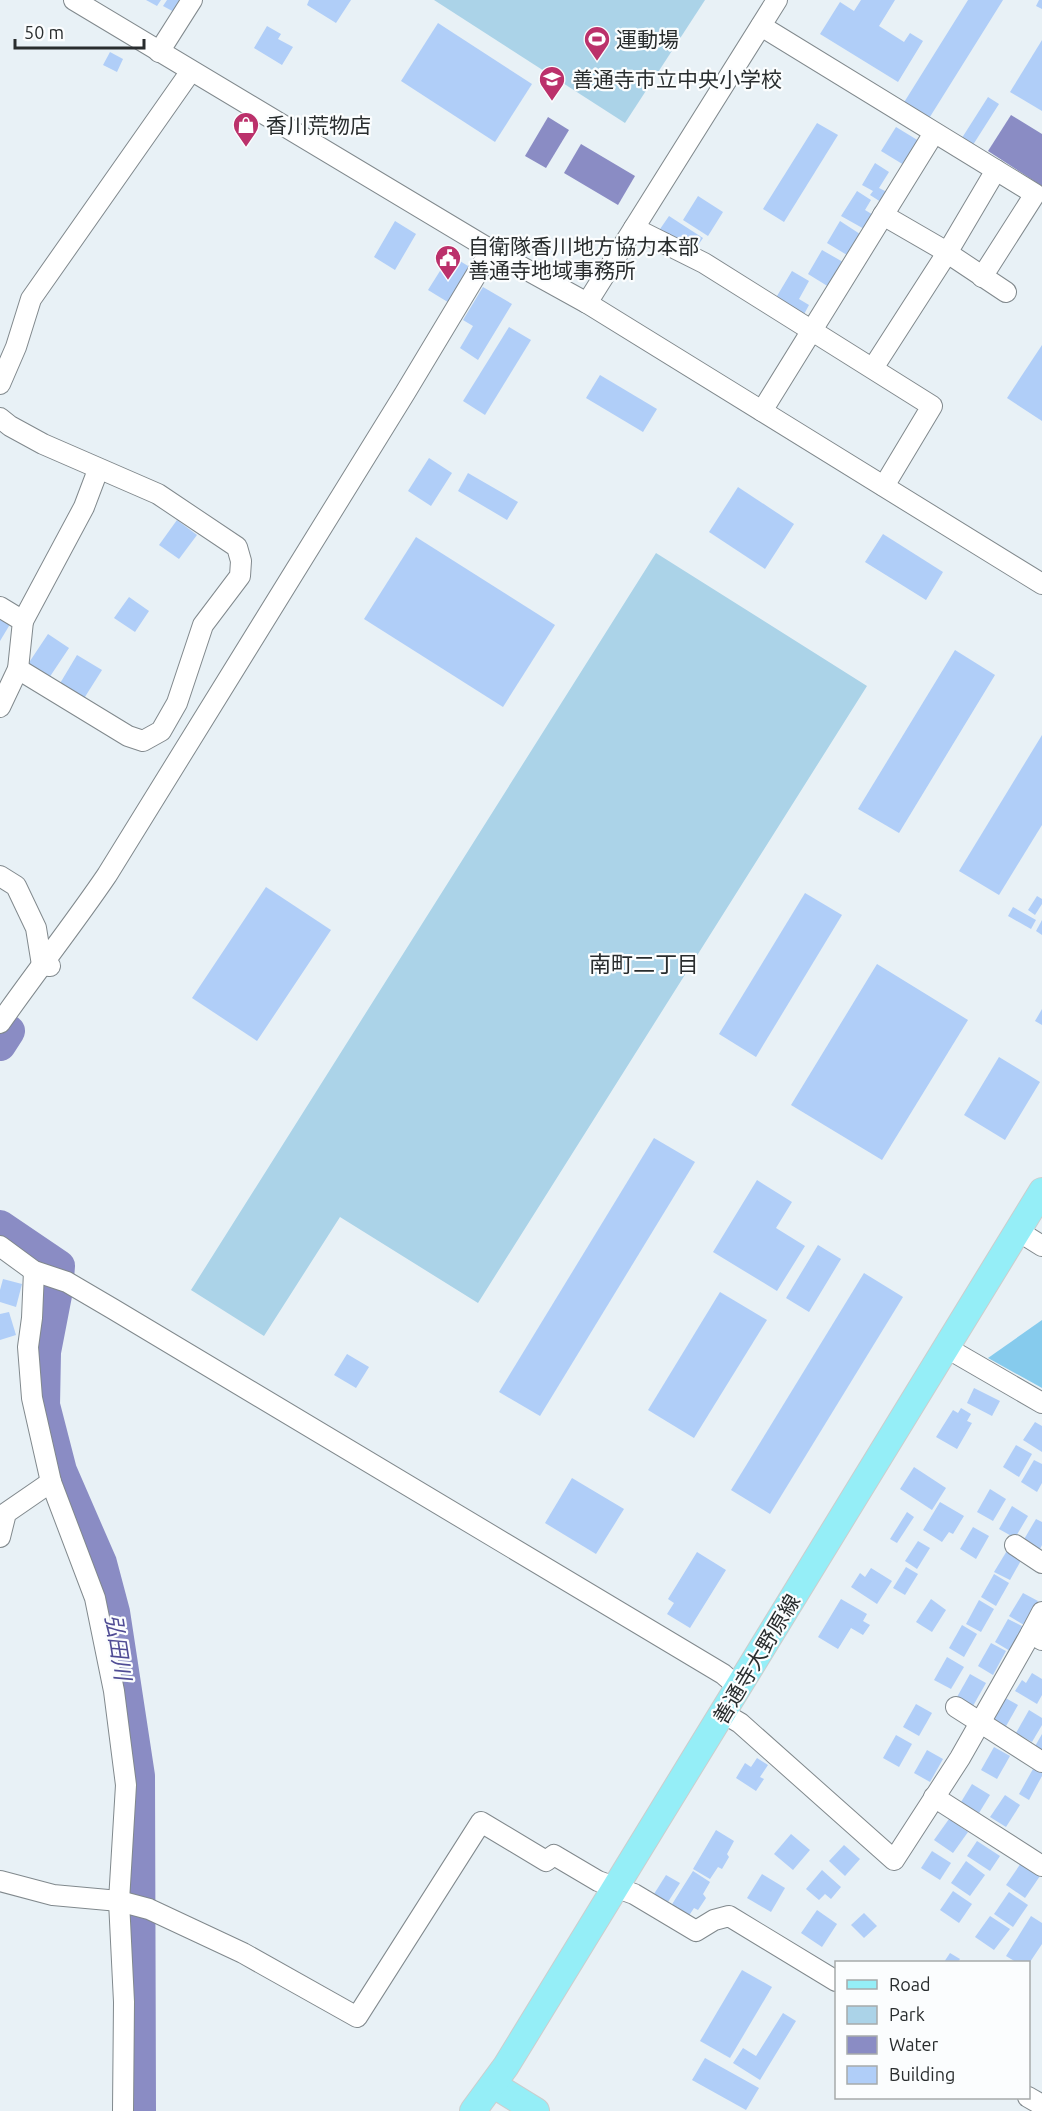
<svg xmlns="http://www.w3.org/2000/svg" width="1042" height="2111" font-family="Ubuntu,'Noto Sans JP',sans-serif">
	<style>
		.green { fill: #abd3e8 }
		.forest { fill: #86cbed }
		.water { fill: #8a8cc4 }
		.lines { fill: none; stroke-linecap: round; stroke-linejoin: round }
		.river { stroke: #8a8cc4; stroke-width: 32 }
		.building { fill: #b0cef8 }
		.minor-casing { stroke: #81898d; stroke-width: 22 }
		.major-casing { stroke: #cccdcd; stroke-width: 28 }
		.minor { stroke: #fff; stroke-width: 20 }
		.major { stroke: #95eef7; stroke-width: 26 }
		.labels { text-anchor: middle; dominant-baseline: central; stroke-width: 4.5; stroke-linejoin: round; paint-order: stroke }
		.poi-label { font-size: 21px; fill: #292d2e; stroke: #fbfdfe; text-anchor: start }
		.street-label { font-size: 21px; fill: #292d2e; stroke: #fbfdfe }
		.neighbourhood-label { font-size: 22px; fill: #292d2e; stroke: #fbfdfe }
		.water-label { font-size: 22px; font-style: italic; fill: #4f4c94; stroke: #fbfdfe }
	</style>
	<rect width="100%" height="100%" fill="#e8f1f6"/>
	<g class="green">
		<polygon points="434,0 705,0 625,123"/>
		<polygon points="656,553 867,686 478,1303 340,1217 264,1336 191,1290"/>
	</g>
	<polygon class="forest" points="1042,1320 1042,1388 988,1358"/>
	<g class="water">
		<polygon points="1011,115 1042,134 1042,186 988,151"/>
		<polygon points="548,117 569,130 546,168 525,156"/>
		<polygon points="581,144 635,176 618,205 564,173"/>
	</g>
	<g class="lines">
		<g class="river">
			<polyline points="0,1030 9,1031 0,1045"/>
			<polyline points="0,1226 59,1266 57,1290 45,1352 44,1405 61,1471 101,1563 114,1612 139,1776 140,2111"/>
		</g>
	</g>
	<g class="building">
		<polygon points="146,0 161,0 157,6"/>
		<polygon points="167,0 183,0 176,13 163,6"/>
		<polygon points="309,0 351,0 336,23 307,5"/>
		<polygon points="861,0 895,0 879,26 904,42 910,33 923,41 898,82 820,34 840,2 854,11"/>
		<polygon points="968,0 1003,0 928,120 903,104"/>
		<polygon points="1039,0 1042,0 1042,9 1036,6"/>
		<polygon points="438,23 532,84 495,142 401,81"/>
		<polygon points="267,26 281,34 278,39 293,47 282,65 254,48"/>
		<polygon points="1042,40 1042,111 1010,92"/>
		<polygon points="110,52 123,59 117,72 103,65"/>
		<polygon points="988,97 999,104 971,148 960,141"/>
		<polygon points="817,123 838,135 784,222 763,209"/>
		<polygon points="896,127 919,141 904,165 881,151"/>
		<polygon points="875,163 889,172 879,188 887,192 881,202 870,195 873,191 862,185"/>
		<polygon points="857,191 871,200 865,210 875,216 866,230 841,216"/>
		<polygon points="698,196 723,212 708,236 683,220"/>
		<polygon points="669,216 703,238 692,254 658,232"/>
		<polygon points="395,221 416,234 395,270 374,257"/>
		<polygon points="840,221 860,234 847,255 827,243"/>
		<polygon points="822,250 843,262 829,287 808,274"/>
		<polygon points="450,255 473,269 451,304 428,290"/>
		<polygon points="792,271 809,281 799,299 809,305 802,318 774,301"/>
		<polygon points="483,287 512,304 478,360 460,348 473,326 463,320"/>
		<polygon points="509,327 531,340 485,415 463,401"/>
		<polygon points="1042,345 1042,421 1007,398"/>
		<polygon points="600,375 657,409 643,432 586,398"/>
		<polygon points="429,458 452,473 431,506 408,491"/>
		<polygon points="468,473 518,502 507,520 458,491"/>
		<polygon points="738,487 794,524 765,569 709,532"/>
		<polygon points="177,520 197,535 179,559 159,545"/>
		<polygon points="883,534 943,572 926,600 865,562"/>
		<polygon points="416,537 555,625 503,707 364,619"/>
		<polygon points="129,597 149,611 135,632 114,618"/>
		<polygon points="0,614 12,621 0,641"/>
		<polygon points="48,634 69,648 49,678 28,664"/>
		<polygon points="955,650 995,675 899,833 858,809"/>
		<polygon points="77,655 102,670 83,700 59,685"/>
		<polygon points="1042,735 1042,825 999,895 959,871"/>
		<polygon points="266,887 331,930 257,1041 192,998"/>
		<polygon points="805,893 842,915 756,1057 719,1034"/>
		<polygon points="1037,896 1042,899 1042,904 1035,915 1028,910"/>
		<polygon points="1013,907 1036,920 1031,929 1008,916"/>
		<polygon points="1042,920 1042,935 1036,931"/>
		<polygon points="877,964 968,1020 882,1160 791,1105"/>
		<polygon points="1042,1009 1042,1025 1035,1021"/>
		<polygon points="999,1057 1040,1082 1005,1140 964,1115"/>
		<polygon points="654,1138 695,1162 540,1416 499,1392"/>
		<polygon points="757,1180 792,1202 776,1228 805,1246 777,1291 713,1252"/>
		<polygon points="818,1245 841,1259 809,1312 786,1298"/>
		<polygon points="864,1273 903,1297 770,1514 731,1490"/>
		<polygon points="3,1279 22,1284 16,1307 0,1302 0,1290"/>
		<polygon points="720,1292 767,1320 694,1438 648,1410"/>
		<polygon points="9,1312 16,1335 0,1340 0,1314"/>
		<polygon points="347,1354 369,1367 356,1388 334,1375"/>
		<polygon points="974,1388 1000,1401 992,1416 967,1403"/>
		<polygon points="961,1408 971,1414 967,1421 972,1423 957,1449 936,1437 953,1410 958,1413"/>
		<polygon points="1035,1422 1042,1426 1042,1452 1023,1440"/>
		<polygon points="1016,1445 1032,1454 1019,1477 1003,1467"/>
		<polygon points="1034,1460 1042,1464 1042,1483 1037,1492 1021,1482"/>
		<polygon points="914,1467 946,1488 932,1510 900,1489"/>
		<polygon points="572,1478 624,1509 596,1554 545,1523"/>
		<polygon points="990,1489 1006,1499 993,1521 977,1512"/>
		<polygon points="940,1502 964,1516 953,1534 949,1532 942,1542 923,1530"/>
		<polygon points="1012,1506 1028,1516 1015,1538 999,1529"/>
		<polygon points="907,1512 914,1517 897,1543 890,1539"/>
		<polygon points="1036,1519 1042,1522 1042,1545 1039,1551 1023,1541"/>
		<polygon points="973,1527 989,1536 976,1559 960,1549"/>
		<polygon points="918,1541 930,1548 917,1569 905,1561"/>
		<polygon points="1008,1549 1023,1557 1010,1580 994,1572"/>
		<polygon points="697,1552 726,1570 690,1628 667,1614 674,1603 668,1599"/>
		<polygon points="906,1567 918,1574 905,1595 893,1588"/>
		<polygon points="871,1568 892,1581 877,1604 851,1587 860,1573 865,1577"/>
		<polygon points="994,1574 1009,1583 996,1606 981,1597"/>
		<polygon points="1023,1593 1038,1601 1024,1625 1009,1616"/>
		<polygon points="841,1599 867,1614 863,1621 870,1625 863,1635 851,1628 838,1649 818,1637"/>
		<polygon points="931,1599 946,1610 932,1632 916,1622"/>
		<polygon points="979,1600 994,1609 981,1632 966,1624"/>
		<polygon points="1008,1619 1024,1627 1010,1651 995,1642"/>
		<polygon points="962,1625 977,1634 964,1657 949,1648"/>
		<polygon points="991,1643 1006,1651 993,1675 978,1666"/>
		<polygon points="947,1657 964,1667 951,1689 934,1680"/>
		<polygon points="1032,1673 1042,1679 1042,1695 1037,1704 1015,1691 1022,1680 1026,1683"/>
		<polygon points="970,1674 986,1683 973,1706 957,1697"/>
		<polygon points="1002,1696 1018,1705 1005,1728 989,1719"/>
		<polygon points="916,1704 932,1713 919,1736 903,1727"/>
		<polygon points="1029,1710 1042,1718 1042,1725 1032,1742 1016,1733"/>
		<polygon points="1042,1734 1042,1753 1034,1748"/>
		<polygon points="896,1735 912,1744 899,1767 883,1758"/>
		<polygon points="994,1747 1010,1756 997,1779 981,1770"/>
		<polygon points="927,1750 943,1759 930,1782 914,1773"/>
		<polygon points="757,1758 768,1765 760,1777 764,1779 756,1791 736,1778 745,1763 751,1767"/>
		<polygon points="1033,1769 1042,1773 1042,1776 1029,1800 1019,1794"/>
		<polygon points="972,1784 990,1795 979,1813 961,1802"/>
		<polygon points="1005,1795 1020,1805 1006,1827 990,1817"/>
		<polygon points="949,1819 968,1832 953,1853 934,1840"/>
		<polygon points="716,1830 734,1841 727,1854 729,1857 722,1869 718,1867 710,1879 693,1869"/>
		<polygon points="791,1834 810,1850 793,1870 774,1854"/>
		<polygon points="977,1841 1000,1856 990,1871 967,1856"/>
		<polygon points="844,1845 860,1859 845,1876 829,1861"/>
		<polygon points="932,1851 951,1863 940,1880 921,1868"/>
		<polygon points="966,1861 985,1875 970,1896 951,1883"/>
		<polygon points="1021,1863 1040,1876 1025,1898 1006,1885"/>
		<polygon points="822,1870 841,1887 831,1899 825,1894 819,1900 806,1889"/>
		<polygon points="693,1871 710,1882 703,1894 706,1898 698,1910 694,1908 686,1920 669,1909"/>
		<polygon points="762,1874 785,1888 771,1912 747,1898"/>
		<polygon points="666,1875 680,1883 668,1902 654,1894"/>
		<polygon points="953,1891 972,1904 959,1923 940,1910"/>
		<polygon points="1009,1892 1028,1905 1013,1927 994,1914"/>
		<polygon points="817,1910 837,1924 822,1947 801,1933"/>
		<polygon points="864,1913 877,1926 864,1938 851,1925"/>
		<polygon points="990,1916 1010,1929 994,1950 975,1937"/>
		<polygon points="1031,1916 1042,1923 1042,1944 1028,1965 1028,1962 1016,1962 1006,1956"/>
		<polygon points="950,1953 960,1959 958,1962 944,1962"/>
		<polygon points="742,1970 772,1987 730,2058 700,2041"/>
		<polygon points="783,2013 796,2021 760,2080 733,2063 743,2048 756,2056"/>
		<polygon points="705,2058 759,2088 746,2110 692,2080"/>
	</g>
	<g class="lines">
		<g class="minor-casing">
			<g id="minor">
				<polyline points="74,0 491,250 587,303 1042,584"/>
				<polyline points="761,26 1035,194 982,277"/>
				<polyline points="159,52 192,0"/>
				<polyline points="883,215 940,248 1006,292"/>
				<polyline points="634,228 704,263 932,406 884,486"/>
				<polyline points="587,303 777,0"/>
				<polyline points="873,368 947,253 996,170"/>
				<polyline points="0,384 16,347 31,299 191,71"/>
				<polyline points="762,411 934,133"/>
				<polyline points="0,418 10,426 43,444 158,494 237,547 241,561 240,576 203,625 177,703 161,731 143,741 128,736 18,669"/>
				<polyline points="0,607 23,621 18,669 0,707"/>
				<polyline points="23,621 84,507 98,470"/>
				<polyline points="0,876 16,886 36,928 42,965 50,966"/>
				<path d="M0 1023C35 973 73 925 107 875L405 393 491 250"/>
				<polyline points="1018,1231 1042,1246"/>
				<polyline points="0,1246 34,1271 67,1282 113,1309 723,1674 738,1687"/>
				<polyline points="34,1271 32,1318 28,1347 32,1398 51,1482 95,1598 114,1691 126,1785 119,1901 124,2002 123,2111"/>
				<polyline points="947,1348 1042,1403"/>
				<polyline points="0,1537 6,1513 51,1482"/>
				<polyline points="1015,1545 1042,1563"/>
				<polyline points="1042,1612 1031,1633 1042,1640"/>
				<polyline points="956,1707 1042,1762"/>
				<polyline points="723,1713 740,1723 894,1860 960,1758 1031,1633"/>
				<polyline points="934,1797 1042,1866"/>
				<polyline points="0,1881 53,1895 119,1901 149,1909 243,1953 357,2017 481,1822 546,1861 554,1855 598,1881 634,1894 696,1931 714,1920 729,1916 836,1981"/>
				<polyline points="1028,2097 1042,2105"/>
			</g>
		</g>
		<g class="major-casing">
			<g id="major">
				<polyline points="494,2085 536,2111"/>
				<polyline points="473,2111 506,2066 1042,1191"/>
			</g>
		</g>
		<use href="#minor" class="minor"/>
		<use href="#major" class="major"/>
	</g>
	<defs>
		<g id="stadium-pin" transform="scale(1.35)"><path d="M0 17L-7.5 6A9.5 9.5 0 1 1 7.5 6Z" fill="#bb316b" stroke="#fbfdfe"/><path d="M0-5a6.5 5 0 1 0 0 10a6.5 5 0 1 0 0-10ZM-3.5-1.8h7v3.6h-7Z" fill="#fff"/></g>
		<g id="school-pin" transform="scale(1.35)"><path d="M0 17L-7.5 6A9.5 9.5 0 1 1 7.5 6Z" fill="#bb316b" stroke="#fbfdfe"/><path d="M0-5L7-2L0 1L-7-2ZM-4 1L0 2.5L4 1V4Q0 6-4 4Z" fill="#fff"/></g>
		<g id="shop-pin" transform="scale(1.35)"><path d="M0 17L-7.5 6A9.5 9.5 0 1 1 7.5 6Z" fill="#bb316b" stroke="#fbfdfe"/><path d="M-5-2.5h2.3a2.7 3.5 0 0 1 5.4 0H5L5.5 6h-11ZM-1.5-2.5h3a1.5 2.3 0 0 0-3 0Z" fill="#fff"/></g>
		<g id="civic-pin" transform="scale(1.35)"><path d="M0 17L-7.5 6A9.5 9.5 0 1 1 7.5 6Z" fill="#bb316b" stroke="#fbfdfe"/><path d="M-.6-6.5H3V-4.5H.6V-3L4-1V1h2V6H-6V1h2V-1L-.6-3ZM-1.2 2.5V6h2.4V2.5Z" fill="#fff"/></g>
	</defs>
	<g fill-rule="evenodd">
		<use href="#stadium-pin" x="597" y="39"/>
		<use href="#school-pin" x="552" y="79"/>
		<use href="#shop-pin" x="246" y="125"/>
		<use href="#civic-pin" x="448" y="258"/>
	</g>
	<g class="labels">
		<g class="poi-label">
			<text x="616" y="39">運動場</text>
			<text x="572" y="79">善通寺市立中央小学校</text>
			<text x="266" y="125">香川荒物店</text>
			<text x="468" y="246">自衛隊香川地方協力本部<tspan x="468" dy="24">善通寺地域事務所</tspan></text>
		</g>
		<g class="street-label">
			<text transform="translate(756 1659) rotate(-59)">善通寺大野原線</text>
		</g>
		<g class="neighbourhood-label">
			<text x="644" y="963">南町二丁目</text>
		</g>
		<g class="water-label">
			<text transform="translate(119 1647) rotate(81)">弘田川</text>
		</g>
	</g>
	<rect x="835" y="1961" width="195" height="138" fill="#fbfdfe" stroke="#a7aaab" stroke-width="1.5"/>
	<rect x="847" y="1980" width="30" height="9" fill="#95eef7" stroke="#a7aaab" stroke-width="1.5"/>
	<text x="889" y="1991" font-size="18" fill="#292d2e">Road</text>
	<rect x="847" y="2006" width="30" height="18" fill="#abd3e8" stroke="#a7aaab" stroke-width="1.5"/>
	<text x="889" y="2021" font-size="18" fill="#292d2e">Park</text>
	<rect x="847" y="2036" width="30" height="18" fill="#8a8cc4" stroke="#a7aaab" stroke-width="1.5"/>
	<text x="889" y="2051" font-size="18" fill="#292d2e">Water</text>
	<rect x="847" y="2066" width="30" height="18" fill="#b0cef8" stroke="#a7aaab" stroke-width="1.5"/>
	<text x="889" y="2081" font-size="18" fill="#292d2e">Building</text>
	<path d="M15 39v9h129v-9" fill="none" stroke="#292d2e" stroke-width="3"/>
	<text x="24" y="39" font-size="18" fill="#292d2e" stroke="#fbfdfe" stroke-width="4.5" paint-order="stroke">50 m</text>
</svg>
